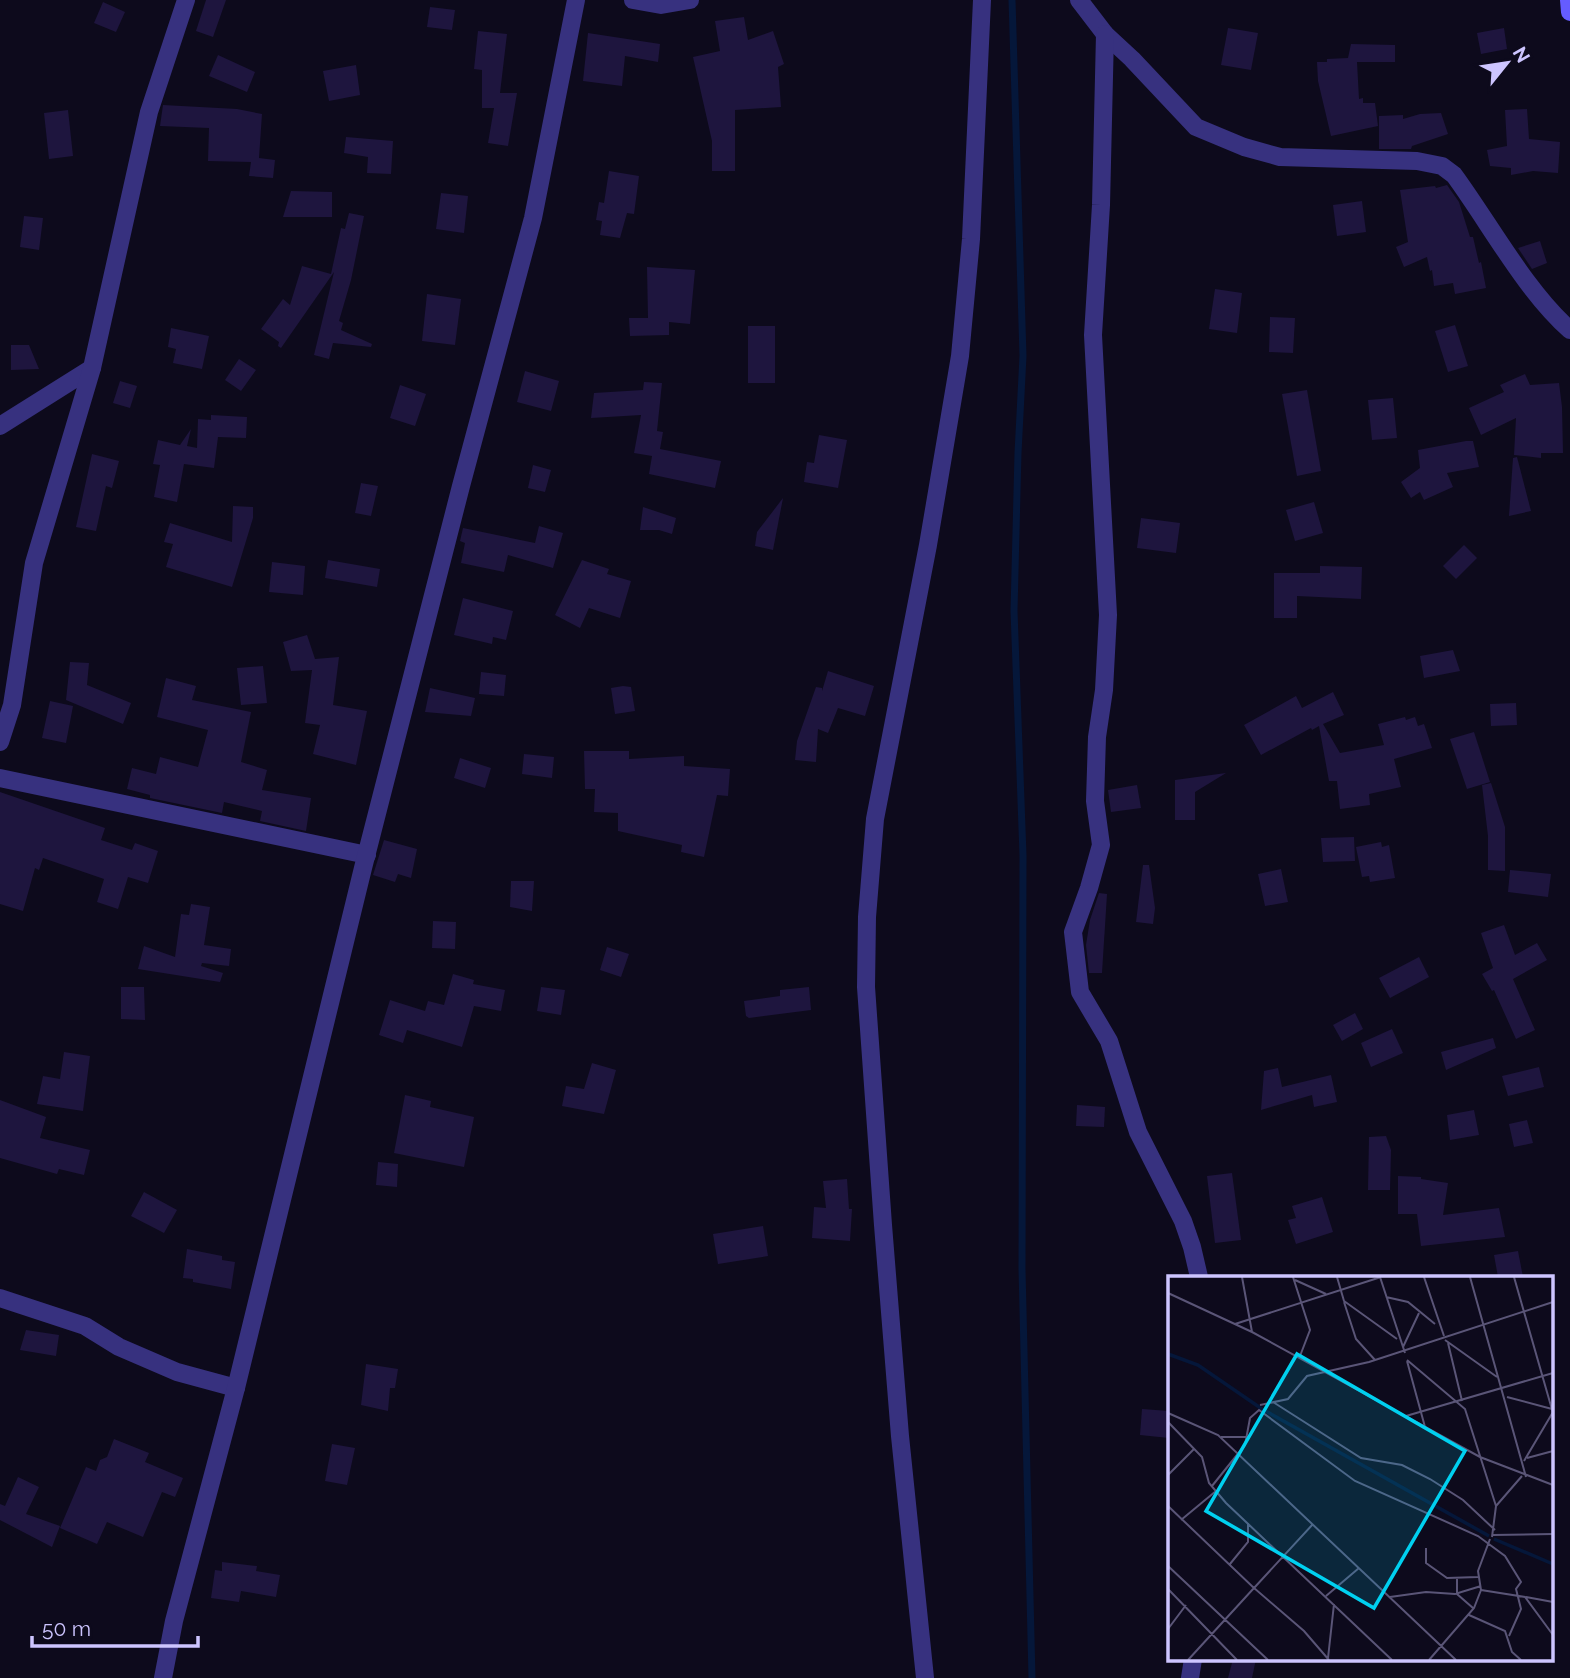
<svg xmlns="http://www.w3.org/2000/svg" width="1570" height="1678" font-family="Raleway,sans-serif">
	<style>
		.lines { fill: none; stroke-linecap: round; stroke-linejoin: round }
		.stream { stroke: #05173a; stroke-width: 7 }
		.building { fill: #1e153e }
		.street { stroke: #37317f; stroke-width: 18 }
		.secondary { stroke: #655cff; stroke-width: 18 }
		.inset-river { fill: none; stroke: #05173a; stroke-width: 3.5 }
		.inset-road { fill: none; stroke: #5a5577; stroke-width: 2 }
		.view { fill: #00d0f0; fill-opacity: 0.15; stroke: #00d0f0; stroke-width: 3.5 }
		.inset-edge { fill: none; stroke: #cdc5ff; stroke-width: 3.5 }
	</style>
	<rect width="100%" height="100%" fill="#0d0a1c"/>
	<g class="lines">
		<polyline class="stream" points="1012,0 1023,356 1018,453 1014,611 1023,855 1022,1269 1032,1678"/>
	</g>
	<g class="building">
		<polygon points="206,0 226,0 213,37 196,31"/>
		<polygon points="103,2 125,12 116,32 94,23"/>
		<polygon points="430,7 455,10 452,30 427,27"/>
		<polygon points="744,17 748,40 773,31 784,64 778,67 781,107 735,110 735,171 712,171 712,141 693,57 720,51 715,21"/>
		<polygon points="1228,28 1258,33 1251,70 1221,65"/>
		<polygon points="1504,28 1507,49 1481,54 1477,33"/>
		<polygon points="478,31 507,34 500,93 517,93 508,146 488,143 494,108 482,108 482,70 474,69"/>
		<polygon points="588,33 660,44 658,62 625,56 622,86 583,81"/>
		<polygon points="1351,44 1395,45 1395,62 1357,62 1359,99 1363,98 1363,103 1375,103 1378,126 1331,136 1318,81 1317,62 1327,62 1327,59 1348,58"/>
		<polygon points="218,55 255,72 247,92 209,76"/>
		<polygon points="356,65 360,95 329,101 323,71"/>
		<polygon points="163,105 237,109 262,114 259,158 275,160 273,178 249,176 251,162 208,161 209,128 160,126"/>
		<polygon points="1527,109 1529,139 1560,142 1558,173 1533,171 1511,175 1511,168 1490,166 1487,150 1507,146 1505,110"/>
		<polygon points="68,110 73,156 49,159 44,113"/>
		<polygon points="1441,113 1448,134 1412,146 1411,149 1379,149 1379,116 1403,115 1403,119 1420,114"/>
		<polygon points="346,137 393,141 391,174 367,173 368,157 344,153"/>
		<polygon points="609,171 639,176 634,214 627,213 620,238 600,235 602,221 596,220 599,202 604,203"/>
		<polygon points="1447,185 1459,202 1470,237 1473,237 1479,263 1481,262 1486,288 1455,294 1453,283 1434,286 1432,270 1430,271 1427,257 1404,267 1396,247 1408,242 1400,190 1435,186 1436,188"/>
		<polygon points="291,191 332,192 332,217 283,217"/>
		<polygon points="441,193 468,196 464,233 436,229"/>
		<polygon points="1362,201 1366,232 1337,236 1333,205"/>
		<polygon points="349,213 364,216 351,280 339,321 343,323 341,330 372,344 371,347 333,343 329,359 314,355 334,272 281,348 278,346 279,342 261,329 283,299 290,305 302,266 331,274 341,228 345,229"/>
		<polygon points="24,216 43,218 39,250 20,247"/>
		<polygon points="1540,241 1547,263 1532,269 1518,248"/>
		<polygon points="647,267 695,270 690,324 669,322 669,335 630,336 629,318 648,318"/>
		<polygon points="1215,289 1242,293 1237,333 1209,329"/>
		<polygon points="427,294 461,299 455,345 422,341"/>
		<polygon points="1270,317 1295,318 1293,353 1269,352"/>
		<polygon points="1455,325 1468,366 1448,372 1435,331"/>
		<rect x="748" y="326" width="27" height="57"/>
		<polygon points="171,328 209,336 202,369 173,363 176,349 168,347"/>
		<polygon points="11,345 29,345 39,369 11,370"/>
		<polygon points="239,359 256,370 241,391 225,380"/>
		<polygon points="525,371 559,381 551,411 517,402"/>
		<polygon points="1525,374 1530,385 1559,383 1562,407 1563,453 1541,453 1541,458 1514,455 1516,418 1481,435 1469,408 1504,392 1500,385"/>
		<polygon points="120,381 137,386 130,408 113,403"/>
		<polygon points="644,382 662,383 657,431 663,432 660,449 721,461 715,488 649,474 652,456 634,453 641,415 591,418 594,393 643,390"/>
		<polygon points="400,385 426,394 415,426 390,418"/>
		<polygon points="1307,390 1321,471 1297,476 1282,394"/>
		<polygon points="1393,398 1397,438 1372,440 1368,400"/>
		<polygon points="211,415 247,417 246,438 218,437 214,468 184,464 177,502 154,497 160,465 153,464 158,440 180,445 191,429 187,446 197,448 198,419 211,420"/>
		<polygon points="819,435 847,440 838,488 804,482 807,462 814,463"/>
		<polygon points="1466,441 1473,441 1479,467 1447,473 1453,487 1424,500 1420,492 1411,498 1401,482 1420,468 1418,450"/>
		<polygon points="92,454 119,461 112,488 106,486 96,531 76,527"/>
		<polygon points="1517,457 1531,511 1509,516 1513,458"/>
		<polygon points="533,465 551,470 545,492 528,488"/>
		<polygon points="361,483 378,486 371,516 355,513"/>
		<polygon points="783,498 773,550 755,546 757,532"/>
		<polygon points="1314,502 1323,533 1295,541 1286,510"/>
		<polygon points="233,506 253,507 253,518 232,587 166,567 173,544 164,542 170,523 232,542"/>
		<polygon points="643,507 676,518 672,534 659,530 640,530"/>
		<polygon points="1141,518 1180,523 1176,553 1137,548"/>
		<polygon points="539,526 563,533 553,568 508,555 504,572 461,563 465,543 460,541 463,528 535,543"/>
		<polygon points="1464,545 1477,558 1456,579 1443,566"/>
		<polygon points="328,560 380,569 377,587 325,578"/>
		<polygon points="582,560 609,569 607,574 631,581 620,618 589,608 580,628 555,615"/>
		<polygon points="272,562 305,566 303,595 269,592"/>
		<polygon points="1320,566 1362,567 1361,599 1297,596 1297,618 1274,618 1274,573 1320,573"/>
		<polygon points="463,598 513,611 506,640 493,637 492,644 454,635"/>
		<polygon points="307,635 315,659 339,657 333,705 367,711 356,765 313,754 320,725 305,723 312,670 291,671 283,642"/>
		<polygon points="1453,650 1460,671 1424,678 1420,656"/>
		<polygon points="70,662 89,663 87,685 131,703 123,724 66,700"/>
		<polygon points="263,666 267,703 241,705 237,668"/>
		<polygon points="828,671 874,686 865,716 838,708 828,733 818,729 816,762 795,760 797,741 816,687 822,688 822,691"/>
		<polygon points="481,672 506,675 504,696 479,694"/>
		<polygon points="166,678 196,686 192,700 251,712 241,762 267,770 262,790 311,798 306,831 260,821 262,811 224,802 222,813 150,798 150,795 127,789 132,768 156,774 160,757 198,767 208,730 157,717"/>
		<polygon points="623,686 631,687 635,711 615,714 611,688"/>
		<polygon points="430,688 475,698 471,716 425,712"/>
		<polygon points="1333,692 1344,715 1323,724 1340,753 1384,745 1378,724 1405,717 1406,720 1415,717 1418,726 1424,724 1432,748 1394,759 1401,787 1369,794 1370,805 1340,809 1337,781 1329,781 1319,726 1312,730 1311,728 1261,755 1244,725 1296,696 1302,708"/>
		<polygon points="50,701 73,706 66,743 42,738"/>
		<polygon points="1516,703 1517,725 1491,726 1490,704"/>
		<polygon points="1474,732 1490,782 1467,789 1450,739"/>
		<polygon points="584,751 629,751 629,759 684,756 684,766 730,769 728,796 717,795 704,857 681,852 682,845 618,831 618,813 594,812 595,789 585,789"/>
		<polygon points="524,754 554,757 552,778 522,774"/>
		<polygon points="460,758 491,768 485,788 454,778"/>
		<polygon points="1226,773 1195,792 1195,820 1175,820 1175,780"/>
		<polygon points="1491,783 1505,827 1505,871 1488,870 1488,836 1482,785"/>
		<polygon points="1137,785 1141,808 1111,812 1108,790"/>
		<polygon points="0,792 105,828 101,840 132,850 135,843 158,851 148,883 128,877 118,909 97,902 104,879 43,858 39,870 35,868 23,911 0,904"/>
		<polygon points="1354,837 1355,861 1323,862 1321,838"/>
		<polygon points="384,840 417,849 411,878 398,874 395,882 373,875"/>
		<polygon points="1381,842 1382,847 1389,845 1395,878 1370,882 1369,876 1362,877 1356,847"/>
		<polygon points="1143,865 1149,865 1155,908 1153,924 1136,922"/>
		<polygon points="1281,869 1288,902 1265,906 1258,874"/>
		<polygon points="1510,870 1551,874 1548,897 1508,892"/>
		<polygon points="511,881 534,881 532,911 510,907"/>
		<polygon points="1099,893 1107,894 1102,973 1089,973 1086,945 1090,920"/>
		<polygon points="191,904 210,907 204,945 231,949 229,966 202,963 201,966 223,973 220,982 138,969 144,946 175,957 181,914 189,915"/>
		<polygon points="433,921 456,922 455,949 432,948"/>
		<polygon points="1504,925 1515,955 1537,943 1547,960 1513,979 1535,1030 1516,1039 1494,990 1492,991 1482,974 1493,968 1481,933"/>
		<polygon points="607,947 629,954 621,977 600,970"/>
		<polygon points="1419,957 1429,977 1390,998 1379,978"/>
		<polygon points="453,974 474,980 473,984 505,990 501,1011 474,1006 462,1047 407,1030 403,1043 379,1035 390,1000 425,1011 428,1001 444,1005"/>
		<polygon points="121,987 144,987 145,1020 121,1019"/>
		<polygon points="541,987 565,990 561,1015 537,1011"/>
		<polygon points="809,987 811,1010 749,1018 746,1016 744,1001 780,996 780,990"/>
		<polygon points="1355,1013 1363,1029 1342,1041 1333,1025"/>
		<polygon points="1392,1029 1403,1053 1371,1067 1361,1043"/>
		<polygon points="1493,1038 1496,1048 1446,1070 1441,1052"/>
		<polygon points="64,1052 90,1056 83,1111 37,1104 43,1076 60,1079"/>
		<polygon points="592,1063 616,1070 604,1114 562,1106 566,1086 584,1089"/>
		<polygon points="1539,1067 1544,1087 1508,1096 1502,1076"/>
		<polygon points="1278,1068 1282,1087 1331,1075 1337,1102 1314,1107 1312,1095 1261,1110 1264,1071"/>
		<polygon points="405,1095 431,1101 430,1107 474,1117 464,1167 394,1153"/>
		<polygon points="0,1100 46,1117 40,1138 90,1150 84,1175 59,1169 57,1174 0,1158"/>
		<polygon points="1077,1105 1105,1107 1104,1127 1076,1126"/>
		<polygon points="1474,1110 1479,1135 1450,1140 1447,1115"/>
		<polygon points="1527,1120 1533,1143 1514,1147 1509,1124"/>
		<polygon points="1386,1136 1391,1150 1390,1190 1368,1190 1369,1137"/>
		<polygon points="378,1162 398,1164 397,1187 376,1185"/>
		<polygon points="1232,1173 1241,1240 1215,1243 1207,1176"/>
		<polygon points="1398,1176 1421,1177 1421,1179 1448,1183 1443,1215 1499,1208 1505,1237 1421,1246 1417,1214 1398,1214"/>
		<polygon points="847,1179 849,1209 852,1209 850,1241 812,1238 814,1207 826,1208 823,1181"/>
		<polygon points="144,1192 177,1210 164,1233 131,1216"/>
		<polygon points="1322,1197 1333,1232 1296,1244 1288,1220 1296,1218 1292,1206"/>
		<polygon points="763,1226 768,1256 718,1264 713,1234"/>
		<polygon points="187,1249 222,1256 222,1260 235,1262 231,1289 193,1282 193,1279 183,1278"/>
		<polygon points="1518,1251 1523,1277 1498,1277 1494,1255"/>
		<polygon points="26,1330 59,1335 56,1356 20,1350"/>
		<polygon points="366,1364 398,1369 395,1388 390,1388 388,1411 361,1405"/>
		<polygon points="1142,1409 1169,1411 1169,1438 1140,1435"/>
		<polygon points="114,1439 149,1453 145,1462 183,1478 175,1497 162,1492 143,1537 107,1522 97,1544 60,1528 86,1467 96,1471 100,1460 107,1457"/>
		<polygon points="332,1444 355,1448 347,1485 325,1481"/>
		<polygon points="18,1477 39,1487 26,1514 60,1526 52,1547 0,1520 0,1504 5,1506"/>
		<polygon points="222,1562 257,1566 256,1571 280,1575 276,1597 241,1591 239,1602 211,1598 215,1570 222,1571"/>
		<polygon points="1233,1659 1256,1659 1252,1678 1228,1678"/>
	</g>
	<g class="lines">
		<g class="street">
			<polyline points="633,0 661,5 690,0"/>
			<path d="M1079 0 1105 34 1132 59 1196 127 1244 147 1280 157 1417 161 1442 166 1454 175C1490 224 1525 290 1570 330"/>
			<polyline points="1105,34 1101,205 1093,335 1108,615 1104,690 1097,737 1095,801 1101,845 1089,888 1073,932 1080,992 1109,1041 1138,1132 1183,1221 1192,1247 1199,1277"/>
			<polyline points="0,426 92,368"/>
			<polyline points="0,742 12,705 34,563 92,368 149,112 186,0"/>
			<polyline points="0,778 367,855"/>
			<polyline points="0,1298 85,1326 119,1347 177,1372 236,1388"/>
			<polyline points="163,1678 174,1621 236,1388 363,868 461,486 533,218 576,0"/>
			<polyline points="925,1678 900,1436 883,1225 866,987 867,917 875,819 928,545 960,356 971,239 982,0"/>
			<polyline points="1190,1678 1193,1659"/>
		</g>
		<polyline class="secondary" points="1569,0 1570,12"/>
	</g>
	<g transform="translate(1168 1276)">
		<rect width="385" height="385" fill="#0d0a1c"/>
		<path class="inset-river" d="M0 78 30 89 94 133 321 260M326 263 385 288"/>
		<path class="inset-road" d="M74 1 84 56 312 181 385 209M125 1 142 54 132 80M169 1 176 25 229 63M212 1 237 77M256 1 276 60M302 1 358 201M346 1 385 137M127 4 158 18M0 17 84 56M218 21 240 26 267 48M176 26 188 63 207 84M67 48 213 1M277 64 329 101M280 67 294 125M235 71 251 37M239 84 297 133 328 230M239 85 257 151M339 121 384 133M105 126 193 182 234 189 262 203 295 224 327 254M92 129 120 123 139 100 201 86 385 26M0 137 50 159 288 384M238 140 385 97M0 146 34 181 41 207 58 227 224 384M53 161H80M359 182 385 175M356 185 385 136M0 199 26 173M44 210 77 169 82 142 91 134 187 205 310 260 337 280 353 306 348 313 353 333 341 360M0 230 86 312 20 384M13 244 48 215M145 248 86 312 136 355 161 384M325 259 385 258M324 261 328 230 354 200M258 272V287L279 302 310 301M62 288 80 266V247M0 290 100 384M289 303V318L305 332M0 313 69 384M313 314 357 321 385 359M158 320 191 292M222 321 258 316 287 318 313 310M358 321 385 326M301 339 337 355 344 376 353 384M0 353 18 329M160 382 166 328M261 384 306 332 313 314 310 295 322 263"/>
		<path class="view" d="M129 78 297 175 206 332 38 235Z"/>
		<rect width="385" height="385" class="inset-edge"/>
	</g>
	<g transform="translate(1507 63) rotate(60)" stroke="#0d0a1c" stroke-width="5" paint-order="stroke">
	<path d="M0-5L12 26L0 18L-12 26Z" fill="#cdc5ff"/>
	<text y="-10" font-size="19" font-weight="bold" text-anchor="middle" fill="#cdc5ff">N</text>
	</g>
	<path d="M32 1636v10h166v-10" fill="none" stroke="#cdc5ff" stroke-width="3.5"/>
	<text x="42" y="1636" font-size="21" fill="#cdc5ff" stroke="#0d0a1c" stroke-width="5" paint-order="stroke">50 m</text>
</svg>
